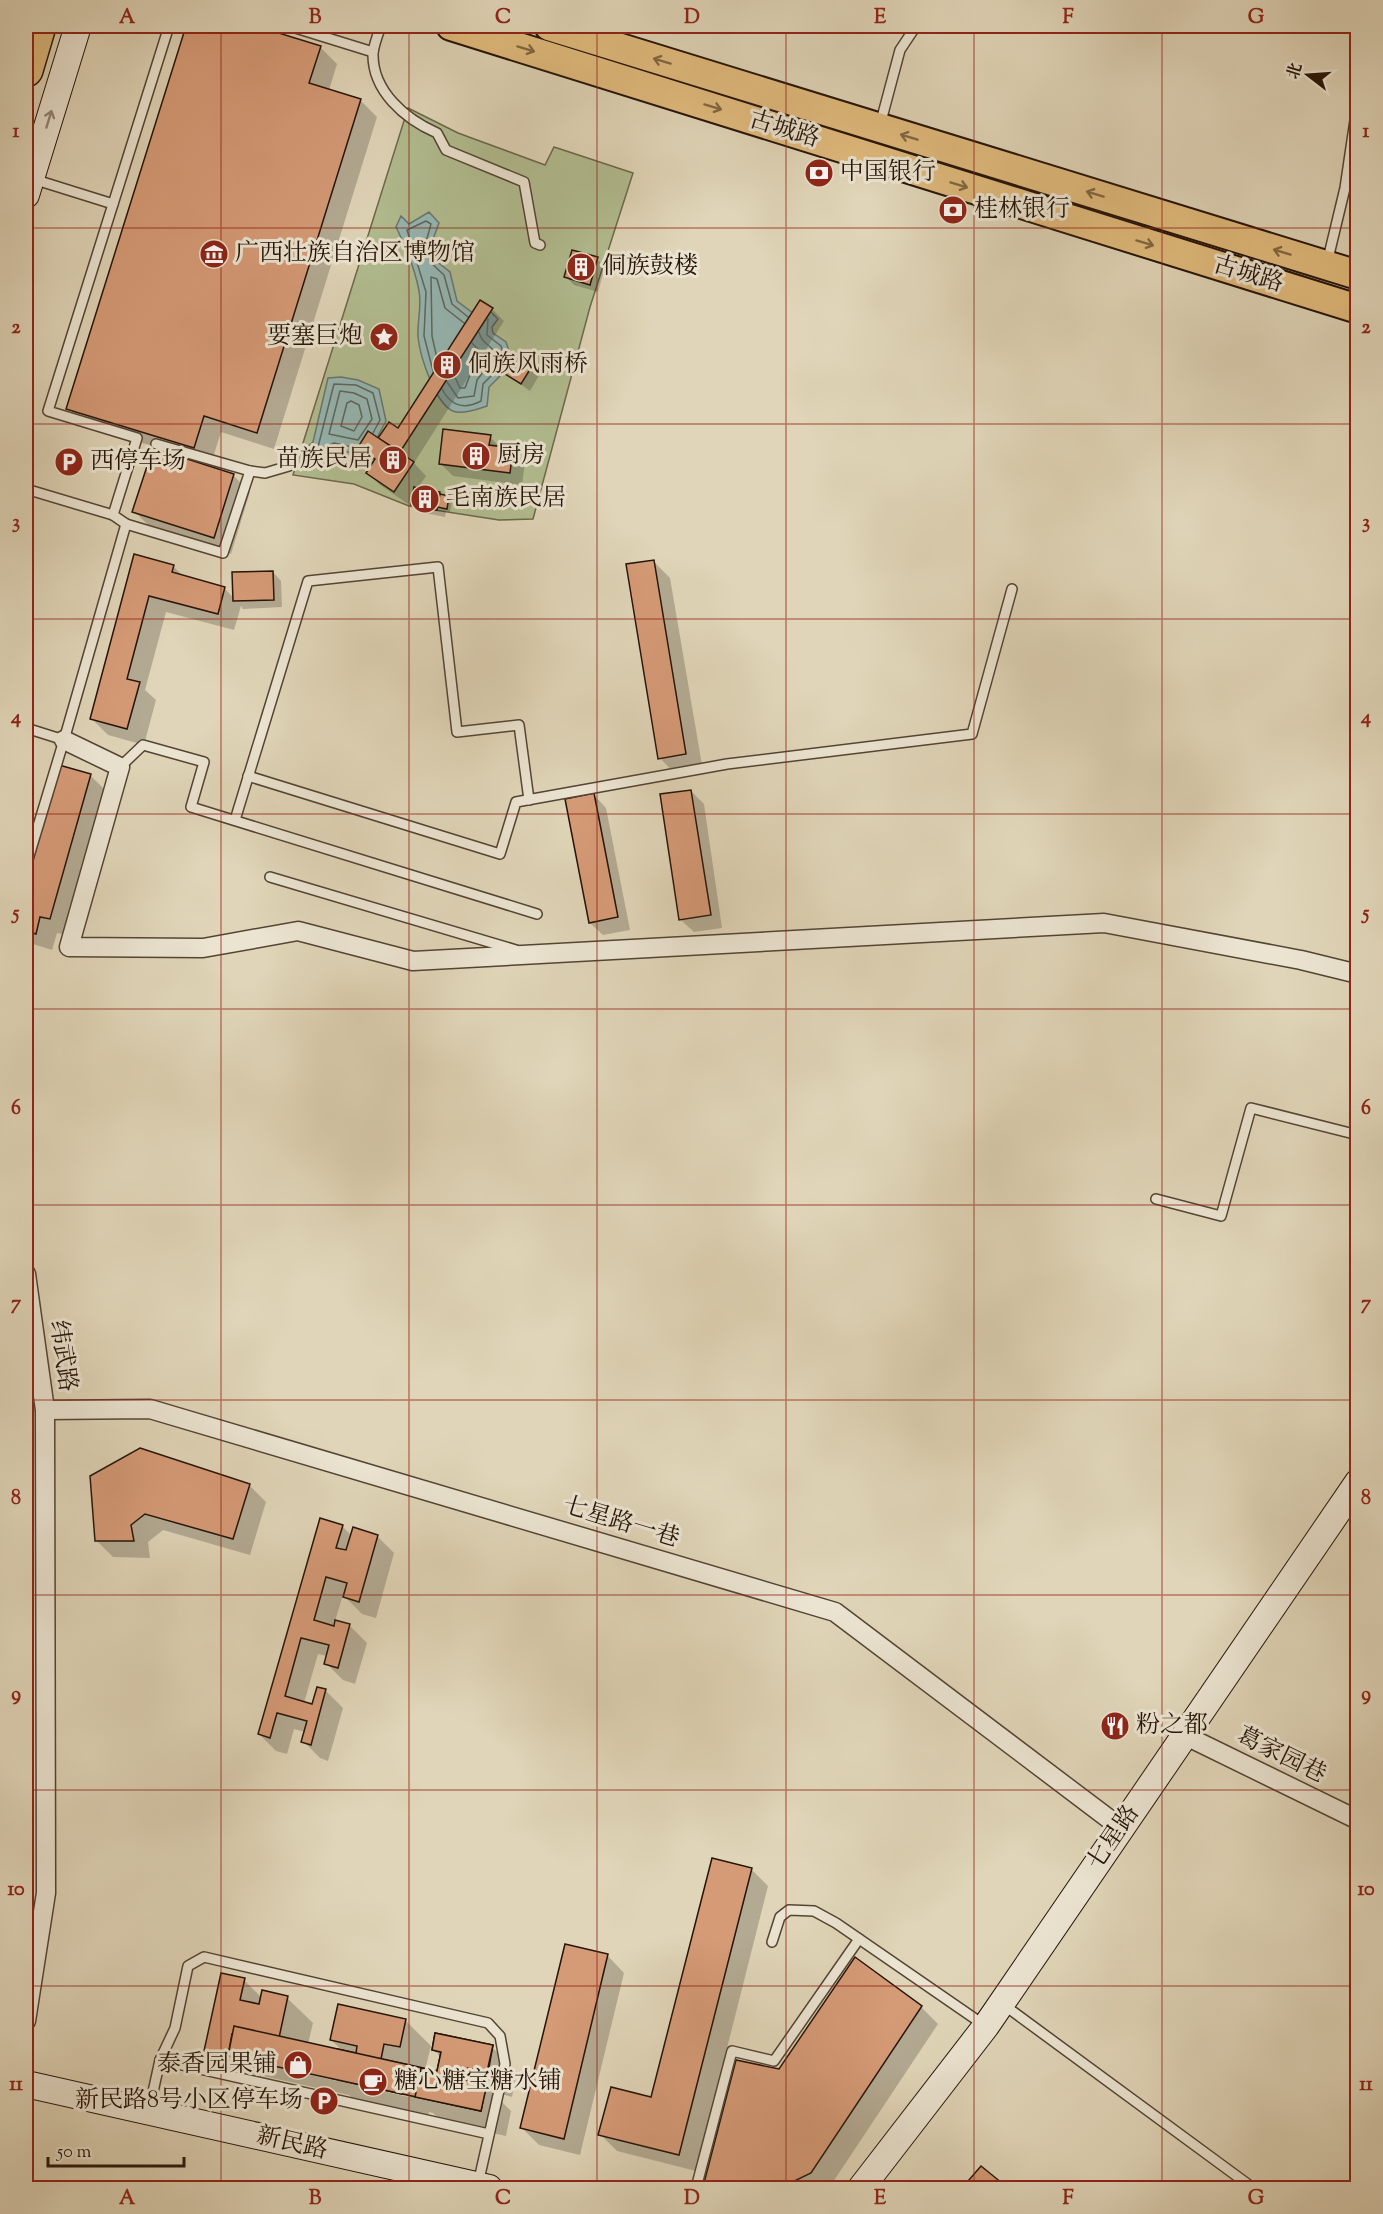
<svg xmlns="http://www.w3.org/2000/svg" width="1383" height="2214" font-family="'Sorts Mill Goudy','Noto Serif SC',serif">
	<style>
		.green { fill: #b1bd90; stroke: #6b684c; stroke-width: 1.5 }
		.water { fill: #95b8b5; stroke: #687670; stroke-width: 1.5 }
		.shadow { fill: #0003; fill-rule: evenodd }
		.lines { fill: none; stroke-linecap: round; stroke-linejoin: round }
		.shore { stroke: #5d665e; stroke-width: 1.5 }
		.building { fill: #d59a76; stroke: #251408; stroke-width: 1.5 }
		.lane-casing { stroke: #544434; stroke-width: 12 }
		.street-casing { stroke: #544434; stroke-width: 21 }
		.secondary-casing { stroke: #251408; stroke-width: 28 }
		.primary-casing { stroke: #251408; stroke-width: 32 }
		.highway-casing { stroke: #251408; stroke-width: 36 }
		.lane { stroke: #ebe4d1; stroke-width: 9 }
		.street { stroke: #ebe4d1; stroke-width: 18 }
		.secondary { stroke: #ebe4d1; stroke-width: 26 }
		.primary { stroke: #e0ba7c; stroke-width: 28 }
		.highway { stroke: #e0ba7c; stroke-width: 33 }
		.oneway { stroke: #826742 }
		.oneway2 { stroke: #928677 }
		.grid { fill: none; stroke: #8f2418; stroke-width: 1.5; stroke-opacity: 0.55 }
		.labels { text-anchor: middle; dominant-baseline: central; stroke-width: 6; stroke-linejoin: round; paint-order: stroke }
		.street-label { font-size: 24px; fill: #251408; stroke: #ebe4d1 }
		.poi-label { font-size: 24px; fill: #251408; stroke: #ebe4d1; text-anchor: start }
		.neatline { fill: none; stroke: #8f2418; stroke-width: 2 }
		.grid-label { font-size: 20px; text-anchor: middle; font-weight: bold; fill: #8f2418 }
	</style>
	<rect width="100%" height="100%" fill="#e0d5b8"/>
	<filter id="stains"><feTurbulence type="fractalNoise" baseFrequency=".00333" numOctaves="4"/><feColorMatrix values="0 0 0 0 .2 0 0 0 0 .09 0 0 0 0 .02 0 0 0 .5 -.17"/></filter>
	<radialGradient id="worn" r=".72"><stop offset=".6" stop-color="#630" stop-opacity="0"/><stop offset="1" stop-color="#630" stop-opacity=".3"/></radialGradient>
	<polygon class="green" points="408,108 458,133 545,165 554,147 633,173 590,307 533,519 499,520 409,506 354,484 293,475"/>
	<g class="water">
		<path d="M429 212 439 223 432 242 435 260 450 272 457 301 473 313 491 312 498 319 492 327 493 333 506 342 511 357 500 376 489 387 487 406C478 409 466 414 456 412 436 408 420 356 418 337 417 322 422 306 419 291 415 269 406 247 396 227L401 216 409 224Z"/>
		<polygon points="341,377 358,380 379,389 386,421 373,445 362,455 334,449 301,463 305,449 313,442 328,378"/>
	</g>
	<g class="shadow">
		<polygon points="188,26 251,26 320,47 337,64 329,90 360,100 377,117 274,449 221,432 211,464 178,454 177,457 233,475 250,492 231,554 151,528 134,511 172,456 168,451 85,425 68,408"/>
		<polygon points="597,259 605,267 598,292 574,285 566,277"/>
		<polygon points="492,309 504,321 414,463 426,476 417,489 448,497 452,501 450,512 446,511 445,517 420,512 412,504 414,494 408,504 380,485 368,473 375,462 359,447 399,430"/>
		<polygon points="517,363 533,364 541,372 530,391 504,372"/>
		<polygon points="490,437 501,448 512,449 525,462 522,485 453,476 441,464"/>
		<polygon points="135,556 173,566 184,577 224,588 235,599 273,572 281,581 282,607 243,609 241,606 234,630 166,612 145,690 156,700 144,745 108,735 91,718"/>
		<polygon points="653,561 670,578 703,771 677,776 660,758"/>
		<polygon points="60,767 90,775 107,792 67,935 57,933 52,950 33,944 26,937 26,892"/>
		<polygon points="691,791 704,804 722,928 694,932 681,920 662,796"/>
		<polygon points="594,795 606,808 630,930 603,935 590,923"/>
		<polygon points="91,1477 249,1485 266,1502 250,1555 163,1530 148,1542 150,1558 113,1557 96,1540"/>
		<polygon points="342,1526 352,1536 377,1536 394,1553 376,1618 362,1614 343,1595 335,1621 350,1626 367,1643 355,1684 343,1680 326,1663 327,1656 318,1654 304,1703 313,1706 318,1689 326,1691 343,1708 328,1761 320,1758 303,1741 305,1732 294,1729 287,1754 276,1751 259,1734"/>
		<polygon points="751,1869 768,1886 696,2171 617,2151 600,2134 652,2099"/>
		<polygon points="607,1955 624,1973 580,2155 539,2145 522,2128"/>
		<polygon points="855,1959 921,2007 938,2024 829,2188 712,2188 706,2182"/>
		<path d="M244 1980 262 1998H287L313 2023 308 2044 344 2052 331 2040 405 2020 431 2046 425 2070 438 2073 442 2058 433 2049 492 2047 517 2072 512 2097 502 2094 501 2101 511 2111 506 2136 442 2122 433 2113 429 2112 428 2118 357 2103 349 2095 254 2074 253 2080 231 2075 206 2050ZM302 2070 338 2078 337 2081 302 2073ZM359 2083 410 2094 409 2097 359 2086Z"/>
		<polygon points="981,2168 1006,2188 964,2188"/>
	</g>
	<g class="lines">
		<g class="shore">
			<polyline points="438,363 432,336 431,277 437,279 445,308 464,323"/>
			<polyline points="433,371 424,336 426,292 407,230 426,221 431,224 426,242 430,262 444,275 452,304 468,317"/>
			<polyline points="453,373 460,388 465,388 470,375 485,357 472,343"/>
			<path d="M447 382 458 398 474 396 477 380 496 355C493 345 481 344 479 332"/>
			<path d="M442 389C451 406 464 410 481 401L483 384 495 372 504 356 501 346 487 335 488 319"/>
			<polygon points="340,391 354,393 367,399 372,419 358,440 329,434"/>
			<polygon points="351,401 359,405 362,417 354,431 341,426 347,403"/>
			<polyline points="357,448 334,443 321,449 318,447 334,384 356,385 373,393 380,420 373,433"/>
		</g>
	</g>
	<g class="building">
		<polygon points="186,26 256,26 321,46 309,83 361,99 257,433 204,416 194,448 66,409"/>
		<polygon points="572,250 598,257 590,285 564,277"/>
		<polygon points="480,300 493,308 400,452 378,438 389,422 398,428"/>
		<polygon points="521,354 534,363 521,384 502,372 511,358 516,361"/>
		<polygon points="443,429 491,435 489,445 513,448 510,473 439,464"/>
		<polygon points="368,431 414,462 394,492 366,473 375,459 358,447"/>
		<polygon points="153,448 234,474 214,538 132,512"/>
		<polygon points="414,487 440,492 437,510 411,505"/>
		<polygon points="440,494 449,496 447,509 437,507"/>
		<polygon points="134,554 174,565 172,572 225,587 218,614 149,596 127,679 140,682 127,729 90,719"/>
		<polygon points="654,560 686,754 658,759 626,564"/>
		<polygon points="273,571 274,600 233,601 232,572"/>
		<polygon points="59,765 91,774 50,919 40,917 36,934 26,931 26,886"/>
		<polygon points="691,790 711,915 679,920 660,794"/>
		<polygon points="594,793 618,917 589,923 565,799"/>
		<polygon points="140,1448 250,1484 233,1539 145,1514 131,1525 134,1541 95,1541 90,1476"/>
		<polygon points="320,1518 343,1525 336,1548 346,1550 353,1527 378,1535 359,1602 343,1597 347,1583 326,1577 314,1620 334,1626 335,1620 350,1624 338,1668 324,1664 329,1645 301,1638 285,1696 312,1704 317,1687 326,1689 311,1745 301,1742 307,1721 277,1713 270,1738 258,1734"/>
		<polygon points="712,1858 752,1868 679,2155 598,2135 611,2087 651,2097"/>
		<polygon points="565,1944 608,1954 564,2139 520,2128"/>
		<polygon points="855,1957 922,2006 811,2173 780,2188 727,2188 704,2183 736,2060 779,2069"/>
		<polygon points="221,1973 245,1978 240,2000 259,2004 262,1990 288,1996 274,2061 248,2055 251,2038 232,2034 228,2056 204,2051"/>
		<polygon points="338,2004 406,2019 400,2047 384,2044 381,2059 409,2065 402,2094 330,2078 337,2049 356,2053 357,2046 330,2040"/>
		<polygon points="234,2026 437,2071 441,2052 432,2050 435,2033 493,2045 481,2111 228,2056"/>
		<polygon points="435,2033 493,2045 487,2072 468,2068 465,2080 487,2084 481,2111 415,2097 421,2068 437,2071 441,2052 432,2050"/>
		<polygon points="981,2166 1008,2188 962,2188"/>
	</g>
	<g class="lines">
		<g class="lane-casing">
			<g id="lane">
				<polyline points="289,26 373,52"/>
				<path d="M381 26C378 34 374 44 373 53 372 91 405 119 437 133L446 150 524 182 535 243 540 245"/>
				<polyline points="1357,26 1358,43"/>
				<polyline points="880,125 900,50 916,26"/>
				<polyline points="33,179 113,204"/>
				<polyline points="1327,263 1345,188 1358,100"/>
				<polyline points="250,471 265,473 289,466"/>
				<polyline points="26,489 113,515"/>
				<polyline points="126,524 113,515 137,438 48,411 169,26"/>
				<polyline points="26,728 64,740 26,866"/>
				<polyline points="64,740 126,524 223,553 250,471 156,444"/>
				<polyline points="120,767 143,745 204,762 191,807 537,914"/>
				<polyline points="248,776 500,854 516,802 727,764 972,734 1012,589"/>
				<polyline points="235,820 308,581 438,567 457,732 519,725 529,800"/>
				<polyline points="270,877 516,950"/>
				<polyline points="1156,1199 1221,1216 1251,1108 1358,1135"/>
				<polyline points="772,1942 780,1917 789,1910 814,1911 836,1923 984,2025"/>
				<polyline points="1004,2005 1253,2188"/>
				<polyline points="160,2060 489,2134"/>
				<polyline points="149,2110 160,2060 175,2028 188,1966 204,1957 488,2023 500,2036 505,2064 478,2184"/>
				<polyline points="696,2188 732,2051 774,2061 859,1939"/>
			</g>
		</g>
		<g class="street-casing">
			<g id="street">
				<polyline points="64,740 120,767 69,947 203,948 298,931 413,961 1104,923 1301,960 1358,974"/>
				<polyline points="26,1274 45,1410 46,1893 26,2021"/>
				<polyline points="45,1410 150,1409 835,1612 1121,1828"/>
				<polyline points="1184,1735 1358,1820"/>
			</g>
		</g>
		<g class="secondary-casing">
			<g id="secondary">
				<polyline points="26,195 78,26"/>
				<polyline points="26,2084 489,2188"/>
				<polyline points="861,2188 986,2026 1358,1482"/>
			</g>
		</g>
		<g class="primary-casing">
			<g id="primary">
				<polyline points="451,26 1358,309"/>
				<polyline points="549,26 1358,275"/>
			</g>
		</g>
		<g class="highway-casing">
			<polyline id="highway" points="26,70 39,26"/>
		</g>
		<use href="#lane" class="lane"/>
		<use href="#street" class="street"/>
		<use href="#secondary" class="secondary"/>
		<use href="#primary" class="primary"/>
		<use href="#highway" class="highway"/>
	</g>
	<defs><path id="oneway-shaft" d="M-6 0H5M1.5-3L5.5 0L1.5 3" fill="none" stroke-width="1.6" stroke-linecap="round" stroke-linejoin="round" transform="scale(1.5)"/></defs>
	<g class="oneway">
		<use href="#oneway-shaft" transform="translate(526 49) rotate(17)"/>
		<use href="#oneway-shaft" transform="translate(662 61) rotate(-163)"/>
		<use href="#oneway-shaft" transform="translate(713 107) rotate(17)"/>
		<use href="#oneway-shaft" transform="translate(909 137) rotate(-163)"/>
		<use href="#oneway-shaft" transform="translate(959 185) rotate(17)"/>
		<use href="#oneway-shaft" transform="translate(1095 194) rotate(-163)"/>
		<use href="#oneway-shaft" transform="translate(1145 243) rotate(17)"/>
		<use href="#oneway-shaft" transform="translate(1282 252) rotate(-163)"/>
	</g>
	<use class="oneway2" href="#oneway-shaft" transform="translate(49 119) rotate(-73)"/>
	<path class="grid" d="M221 26V2188M409 26V2188M597 26V2188M786 26V2188M974 26V2188M1162 26V2188M26 228H1358M26 424H1358M26 619H1358M26 814H1358M26 1009H1358M26 1205H1358M26 1400H1358M26 1595H1358M26 1790H1358M26 1986H1358"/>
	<defs>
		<g id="bank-disc" transform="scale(1.5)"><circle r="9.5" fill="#8f2418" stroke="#ebe4d1"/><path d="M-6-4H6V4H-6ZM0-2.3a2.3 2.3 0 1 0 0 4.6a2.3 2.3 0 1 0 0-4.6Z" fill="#fff"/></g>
		<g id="museum-disc" transform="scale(1.5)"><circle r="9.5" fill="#8f2418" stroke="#ebe4d1"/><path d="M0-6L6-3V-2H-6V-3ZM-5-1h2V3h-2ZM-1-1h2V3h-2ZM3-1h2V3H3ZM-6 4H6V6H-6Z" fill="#fff"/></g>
		<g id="building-disc" transform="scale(1.5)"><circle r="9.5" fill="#8f2418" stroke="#ebe4d1"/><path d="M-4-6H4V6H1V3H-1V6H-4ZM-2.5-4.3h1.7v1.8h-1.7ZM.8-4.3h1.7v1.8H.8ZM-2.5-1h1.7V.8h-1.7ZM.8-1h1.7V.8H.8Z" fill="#fff"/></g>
		<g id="sight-disc" transform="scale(1.5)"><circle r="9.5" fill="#8f2418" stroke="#ebe4d1"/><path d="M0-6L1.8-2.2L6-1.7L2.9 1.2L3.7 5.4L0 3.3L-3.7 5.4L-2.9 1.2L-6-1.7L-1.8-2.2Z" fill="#fff"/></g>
		<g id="parking-disc" transform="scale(1.5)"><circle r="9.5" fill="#8f2418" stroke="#ebe4d1"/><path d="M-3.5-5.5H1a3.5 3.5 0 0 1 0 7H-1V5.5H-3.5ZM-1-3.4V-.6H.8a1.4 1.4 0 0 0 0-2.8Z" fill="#fff"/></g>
		<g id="restaurant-disc" transform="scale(1.5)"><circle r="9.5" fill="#8f2418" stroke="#ebe4d1"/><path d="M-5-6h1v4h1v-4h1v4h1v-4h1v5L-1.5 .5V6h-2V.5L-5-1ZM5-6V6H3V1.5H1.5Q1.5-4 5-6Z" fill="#fff"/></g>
		<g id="shop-disc" transform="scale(1.5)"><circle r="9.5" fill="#8f2418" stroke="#ebe4d1"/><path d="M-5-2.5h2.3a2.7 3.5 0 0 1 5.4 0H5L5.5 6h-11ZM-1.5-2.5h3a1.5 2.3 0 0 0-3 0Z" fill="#fff"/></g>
		<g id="cafe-disc" transform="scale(1.5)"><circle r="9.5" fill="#8f2418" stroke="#ebe4d1"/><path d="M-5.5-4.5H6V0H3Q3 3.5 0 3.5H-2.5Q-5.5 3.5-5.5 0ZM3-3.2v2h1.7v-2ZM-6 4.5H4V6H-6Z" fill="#fff"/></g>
	</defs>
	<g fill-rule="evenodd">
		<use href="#bank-disc" x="819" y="173"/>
		<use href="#bank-disc" x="953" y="210"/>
		<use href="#museum-disc" x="214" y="254"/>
		<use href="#building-disc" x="581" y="267"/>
		<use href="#sight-disc" x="384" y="337"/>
		<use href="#building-disc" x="447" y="365"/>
		<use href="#building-disc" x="476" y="456"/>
		<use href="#building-disc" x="393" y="460"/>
		<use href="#parking-disc" x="69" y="462"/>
		<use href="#building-disc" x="425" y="499"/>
		<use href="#restaurant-disc" x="1115" y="1726"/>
		<use href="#shop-disc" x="298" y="2065"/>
		<use href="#cafe-disc" x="373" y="2082"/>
		<use href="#parking-disc" x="324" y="2101"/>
	</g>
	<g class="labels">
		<g class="street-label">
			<text transform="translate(784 130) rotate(17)">古城路</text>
			<text transform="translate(1248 275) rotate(17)">古城路</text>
			<text transform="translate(62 1356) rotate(82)">纬武路</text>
			<text transform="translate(621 1523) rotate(17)">七星路一巷</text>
			<text transform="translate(1281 1756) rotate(26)">葛家园巷</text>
			<text transform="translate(1114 1838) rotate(-56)">七星路</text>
			<text transform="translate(292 2144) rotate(13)">新民路</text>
		</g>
		<g class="poi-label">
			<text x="840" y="173">中国银行</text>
			<text x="974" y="210">桂林银行</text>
			<text x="235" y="254">广西壮族自治区博物馆</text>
			<text x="602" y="267">侗族鼓楼</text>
			<text x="363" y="337" text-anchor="end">要塞巨炮</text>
			<text x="468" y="365">侗族风雨桥</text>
			<text x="497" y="456">厨房</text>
			<text x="372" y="460" text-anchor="end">苗族民居</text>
			<text x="90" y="462">西停车场</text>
			<text x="446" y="499">毛南族民居</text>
			<text x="1136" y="1726">粉之都</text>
			<text x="277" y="2065" text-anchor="end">泰香园果铺</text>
			<text x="394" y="2082">糖心糖宝糖水铺</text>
			<text x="303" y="2101" text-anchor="end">新民路8号小区停车场</text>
		</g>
	</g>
	<rect width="1383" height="2214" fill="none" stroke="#e0d5b8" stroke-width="66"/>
	<g transform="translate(1308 75) rotate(287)" stroke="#ebe4d1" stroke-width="4.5" paint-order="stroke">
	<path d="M0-4.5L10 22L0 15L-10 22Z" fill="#251408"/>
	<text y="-9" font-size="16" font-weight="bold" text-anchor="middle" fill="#251408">北</text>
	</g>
	<path d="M48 2157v9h136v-9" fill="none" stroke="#251408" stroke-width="3"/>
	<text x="57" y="2157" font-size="18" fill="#251408" stroke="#ebe4d1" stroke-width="4.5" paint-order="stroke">50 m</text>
	<rect x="33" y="33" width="1317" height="2148" class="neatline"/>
	<g class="grid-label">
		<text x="127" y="23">A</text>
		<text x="315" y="23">B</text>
		<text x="503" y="23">C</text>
		<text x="692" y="23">D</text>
		<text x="880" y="23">E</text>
		<text x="1068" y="23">F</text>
		<text x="1256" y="23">G</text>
		<text x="16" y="137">1</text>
		<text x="1366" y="137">1</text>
		<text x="16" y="333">2</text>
		<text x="1366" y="333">2</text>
		<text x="16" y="528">3</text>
		<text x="1366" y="528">3</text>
		<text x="16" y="723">4</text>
		<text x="1366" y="723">4</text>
		<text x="16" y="919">5</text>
		<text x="1366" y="919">5</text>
		<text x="16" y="1114">6</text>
		<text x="1366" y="1114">6</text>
		<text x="16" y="1309">7</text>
		<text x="1366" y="1309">7</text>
		<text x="16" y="1504">8</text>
		<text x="1366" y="1504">8</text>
		<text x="16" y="1700">9</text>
		<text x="1366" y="1700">9</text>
		<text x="16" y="1895">10</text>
		<text x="1366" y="1895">10</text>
		<text x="16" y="2090">11</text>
		<text x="1366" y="2090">11</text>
		<text x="127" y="2204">A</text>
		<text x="315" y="2204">B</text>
		<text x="503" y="2204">C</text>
		<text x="692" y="2204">D</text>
		<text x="880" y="2204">E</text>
		<text x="1068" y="2204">F</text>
		<text x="1256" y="2204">G</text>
	</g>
	<rect width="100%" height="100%" filter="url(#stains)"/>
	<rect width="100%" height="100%" fill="url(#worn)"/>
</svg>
